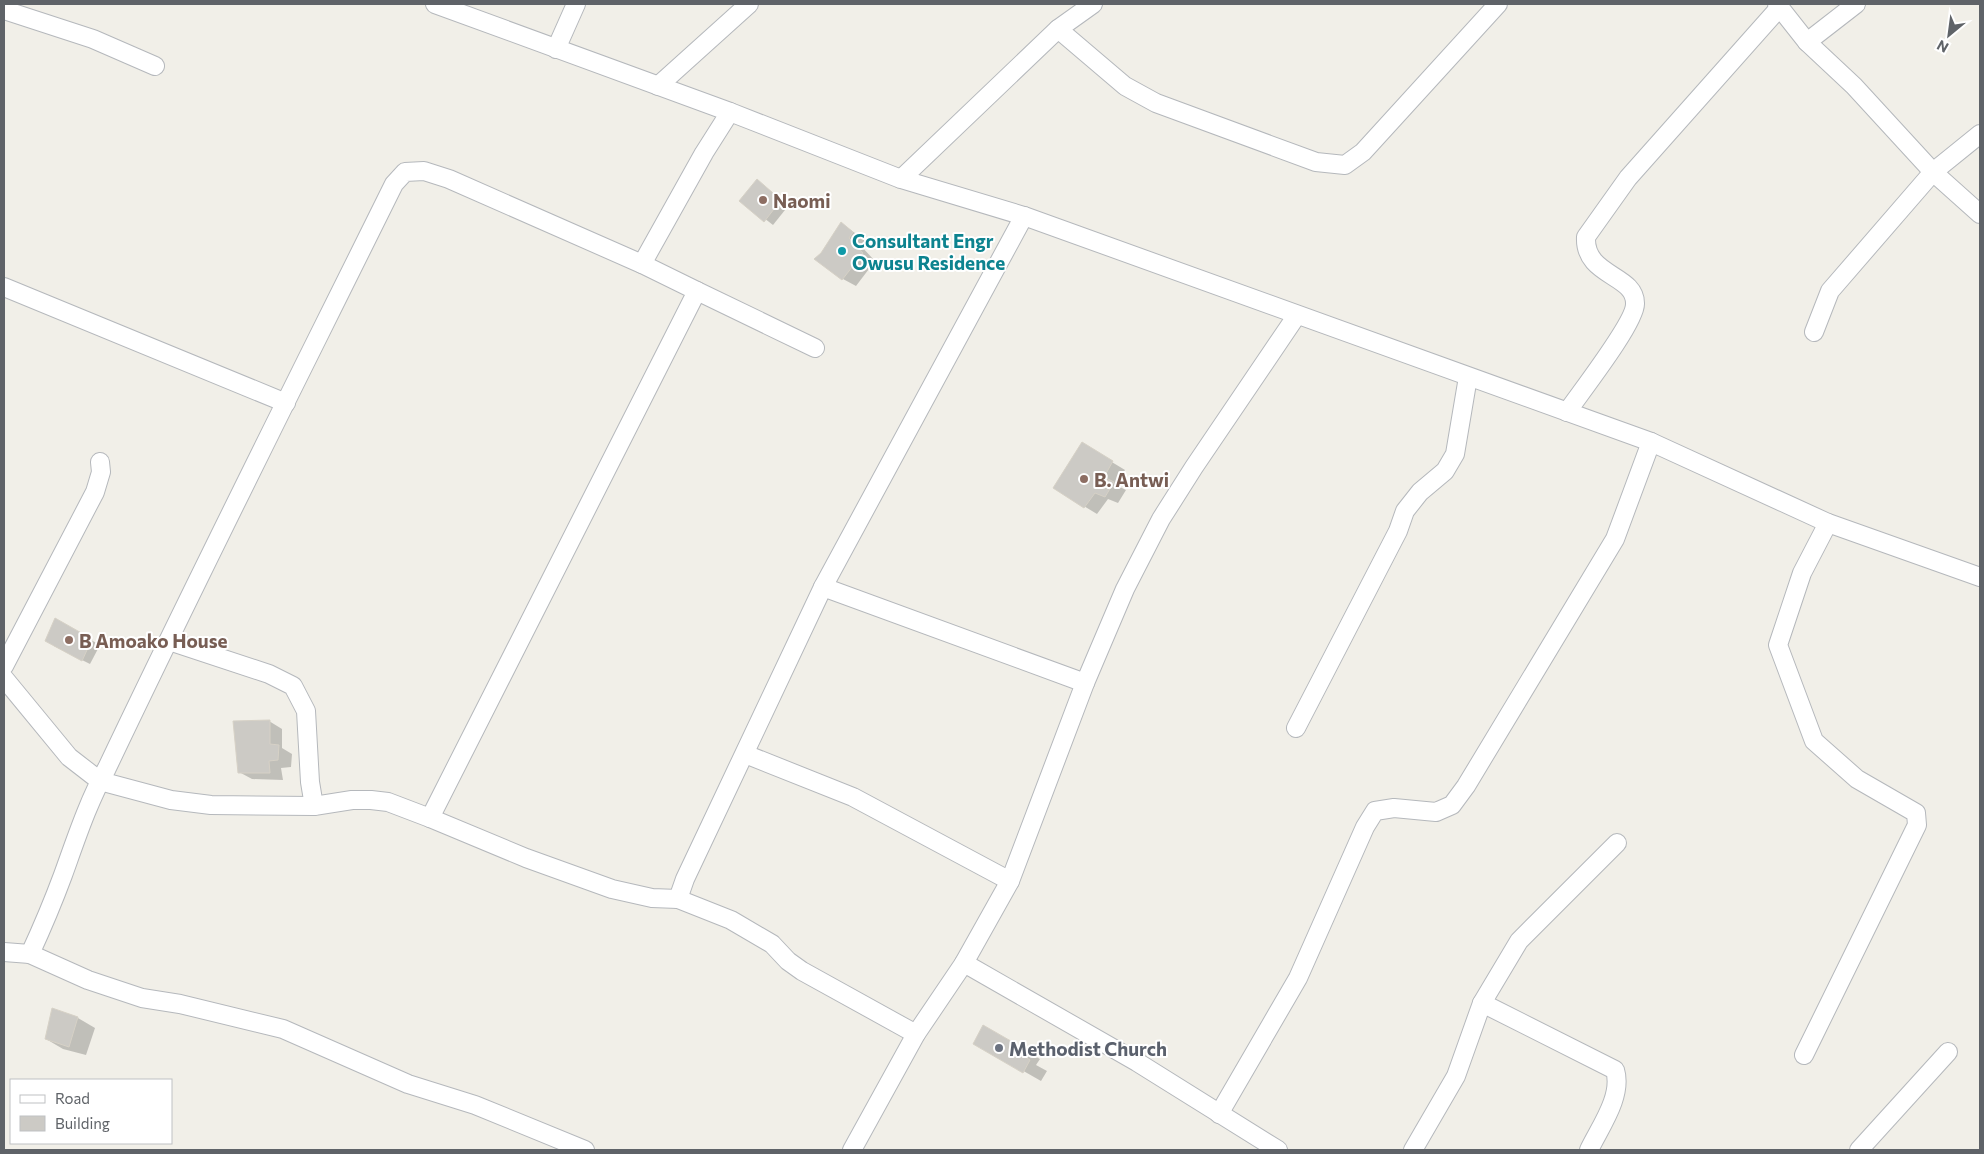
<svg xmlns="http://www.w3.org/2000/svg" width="1984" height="1154" font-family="Commissioner,sans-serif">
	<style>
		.shadow { fill: #0003 }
		.building { fill: #cccac5; stroke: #d6d1c6 }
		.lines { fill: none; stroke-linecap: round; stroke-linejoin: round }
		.minor-casing { stroke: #b5b8bc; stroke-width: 20 }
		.minor { stroke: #fff; stroke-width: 18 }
		.education-dot { fill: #8d6e63; stroke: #fff; stroke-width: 2 }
		.culture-dot { fill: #0f9aa8; stroke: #fff; stroke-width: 2 }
		.worship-dot { fill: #6b7280; stroke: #fff; stroke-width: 2 }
		.labels { text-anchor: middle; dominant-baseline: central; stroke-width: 4; stroke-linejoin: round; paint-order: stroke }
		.education-label { font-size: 19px; font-weight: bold; fill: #785e54; stroke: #fff; text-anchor: start }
		.culture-label { font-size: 19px; font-weight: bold; fill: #0d838f; stroke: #fff; text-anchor: start }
		.worship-label { font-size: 19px; font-weight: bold; fill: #5b616d; stroke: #fff; text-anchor: start }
	</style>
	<rect width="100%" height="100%" fill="#f1efe8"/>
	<g class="shadow">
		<polygon points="757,181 789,205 773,225 741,200"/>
		<polygon points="842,224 865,240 861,246 875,261 856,286 843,279 822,254"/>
		<polygon points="1082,444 1125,470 1116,485 1126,490 1118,503 1108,499 1097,514 1054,488"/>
		<polygon points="55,620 100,645 90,664 54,646"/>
		<polygon points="269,721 282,729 282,748 292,754 291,767 281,768 283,780 252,779 239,772"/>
		<polygon points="53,1010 78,1018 95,1028 86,1055 63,1049 46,1039"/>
		<polygon points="984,1027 1040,1059 1036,1065 1047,1071 1041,1081 974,1043"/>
	</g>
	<g class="building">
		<polygon points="757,179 781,200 764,222 739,201"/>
		<polygon points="841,222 853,232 849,238 863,253 842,280 814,259 821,253"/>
		<polygon points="1082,442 1113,461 1104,477 1114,482 1105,497 1095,493 1084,508 1053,488"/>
		<polygon points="55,618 92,639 82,661 45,641"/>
		<polygon points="270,720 270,744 279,745 278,760 269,761 270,773 238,773 233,721"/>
		<polygon points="52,1008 78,1017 69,1047 45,1039"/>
		<polygon points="983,1025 1023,1048 1020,1054 1030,1060 1023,1073 973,1044"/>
	</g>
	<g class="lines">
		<g class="minor-casing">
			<g id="minor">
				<polyline points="435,4 730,112 901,179 1024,216 1651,442 1828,523 1980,577"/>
				<polyline points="1777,4 1807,42 1854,86 1933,172 1980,214"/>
				<polyline points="4,10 93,39 155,66"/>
				<polyline points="1058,29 1125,86 1156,103 1316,162 1345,165 1363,152 1498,4"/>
				<polyline points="1807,42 1856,4"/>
				<polyline points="556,49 576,4"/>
				<polyline points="658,86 749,4"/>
				<polyline points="901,179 1058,29 1093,4"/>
				<polyline points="642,264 704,153 730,112"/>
				<polyline points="4,287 286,403"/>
				<polyline points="697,291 815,348"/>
				<polyline points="1814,332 1830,291 1933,172 1980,134"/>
				<path d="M1567 412C1580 393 1635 323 1635 304 1636 274 1584 277 1586 237L1628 178 1780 7"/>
				<polyline points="823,587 1085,683"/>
				<polyline points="169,641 269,674 293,686 306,711 310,782 314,806"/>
				<polyline points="4,666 95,492 101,472 100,462"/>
				<path d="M4 678 69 757 100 781 171 800 211 805 314 806 352 800H371L388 802 430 818 697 291 642 264 449 179 424 171 405 172 394 184C298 378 200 572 107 768 88 802 76 839 63 875 53 902 42 928 30 954"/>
				<polyline points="1296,728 1398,531 1405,511 1420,492 1445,471 1455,454 1468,377"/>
				<polyline points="745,754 853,797 1010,881"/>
				<polyline points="430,818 526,858 612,889 652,898 678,899 731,920 772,944 788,961 802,971 916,1034"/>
				<polyline points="678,899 685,879 823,587 1024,216"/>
				<polyline points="4,952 30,954 88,980 142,998 180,1004 283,1029 408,1084 475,1105 585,1150"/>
				<polyline points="964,963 1137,1062 1278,1150"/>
				<path d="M1482 1003 1615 1070C1623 1096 1600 1127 1589 1150"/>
				<polyline points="1804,1055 1917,825 1916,813 1857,779 1814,741 1778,645 1802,573 1828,523"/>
				<polyline points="1219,1114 1298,978 1365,827 1375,811 1394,808 1436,812 1452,805 1466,786 1615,539 1651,442"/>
				<polyline points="852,1150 916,1034 964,963 1010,881 1085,683 1125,589 1161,519 1194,467 1297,315"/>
				<polyline points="1413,1150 1456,1076 1482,1003 1519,941 1617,843"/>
				<polyline points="1859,1150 1948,1052"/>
			</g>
		</g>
		<use href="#minor" class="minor"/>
	</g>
	<g class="education-dot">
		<circle cx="763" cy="200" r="5"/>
		<circle cx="1084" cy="479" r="5"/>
		<circle cx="69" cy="640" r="5"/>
	</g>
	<circle class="culture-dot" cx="842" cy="251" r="5"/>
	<circle class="worship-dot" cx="999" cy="1048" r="5"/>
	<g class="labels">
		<g class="education-label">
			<text x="773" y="200">Naomi</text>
			<text x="1094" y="479">B. Antwi</text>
			<text x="79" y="640">B Amoako House</text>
		</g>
		<g class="culture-label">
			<text x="852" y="240">Consultant Engr<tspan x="852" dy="22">Owusu Residence</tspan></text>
		</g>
		<g class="worship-label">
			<text x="1009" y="1048">Methodist Church</text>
		</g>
	</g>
	<rect width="1984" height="1154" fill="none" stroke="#5f6368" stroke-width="10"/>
	<rect x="10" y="1079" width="162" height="65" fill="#ffffff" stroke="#bfc1c3"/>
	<rect x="20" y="1095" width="25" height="8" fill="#ffffff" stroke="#bfc1c3"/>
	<text x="55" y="1104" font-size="15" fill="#5f6368">Road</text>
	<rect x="20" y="1116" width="25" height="15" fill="#cccac5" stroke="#bfc1c3"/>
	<text x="55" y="1129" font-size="15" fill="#5f6368">Building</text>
	<g transform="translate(1949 35) rotate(209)" stroke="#ffffff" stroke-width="4" paint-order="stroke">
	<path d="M0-4L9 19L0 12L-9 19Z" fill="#5f6368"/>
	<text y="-8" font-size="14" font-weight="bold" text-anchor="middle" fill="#5f6368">N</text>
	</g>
</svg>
